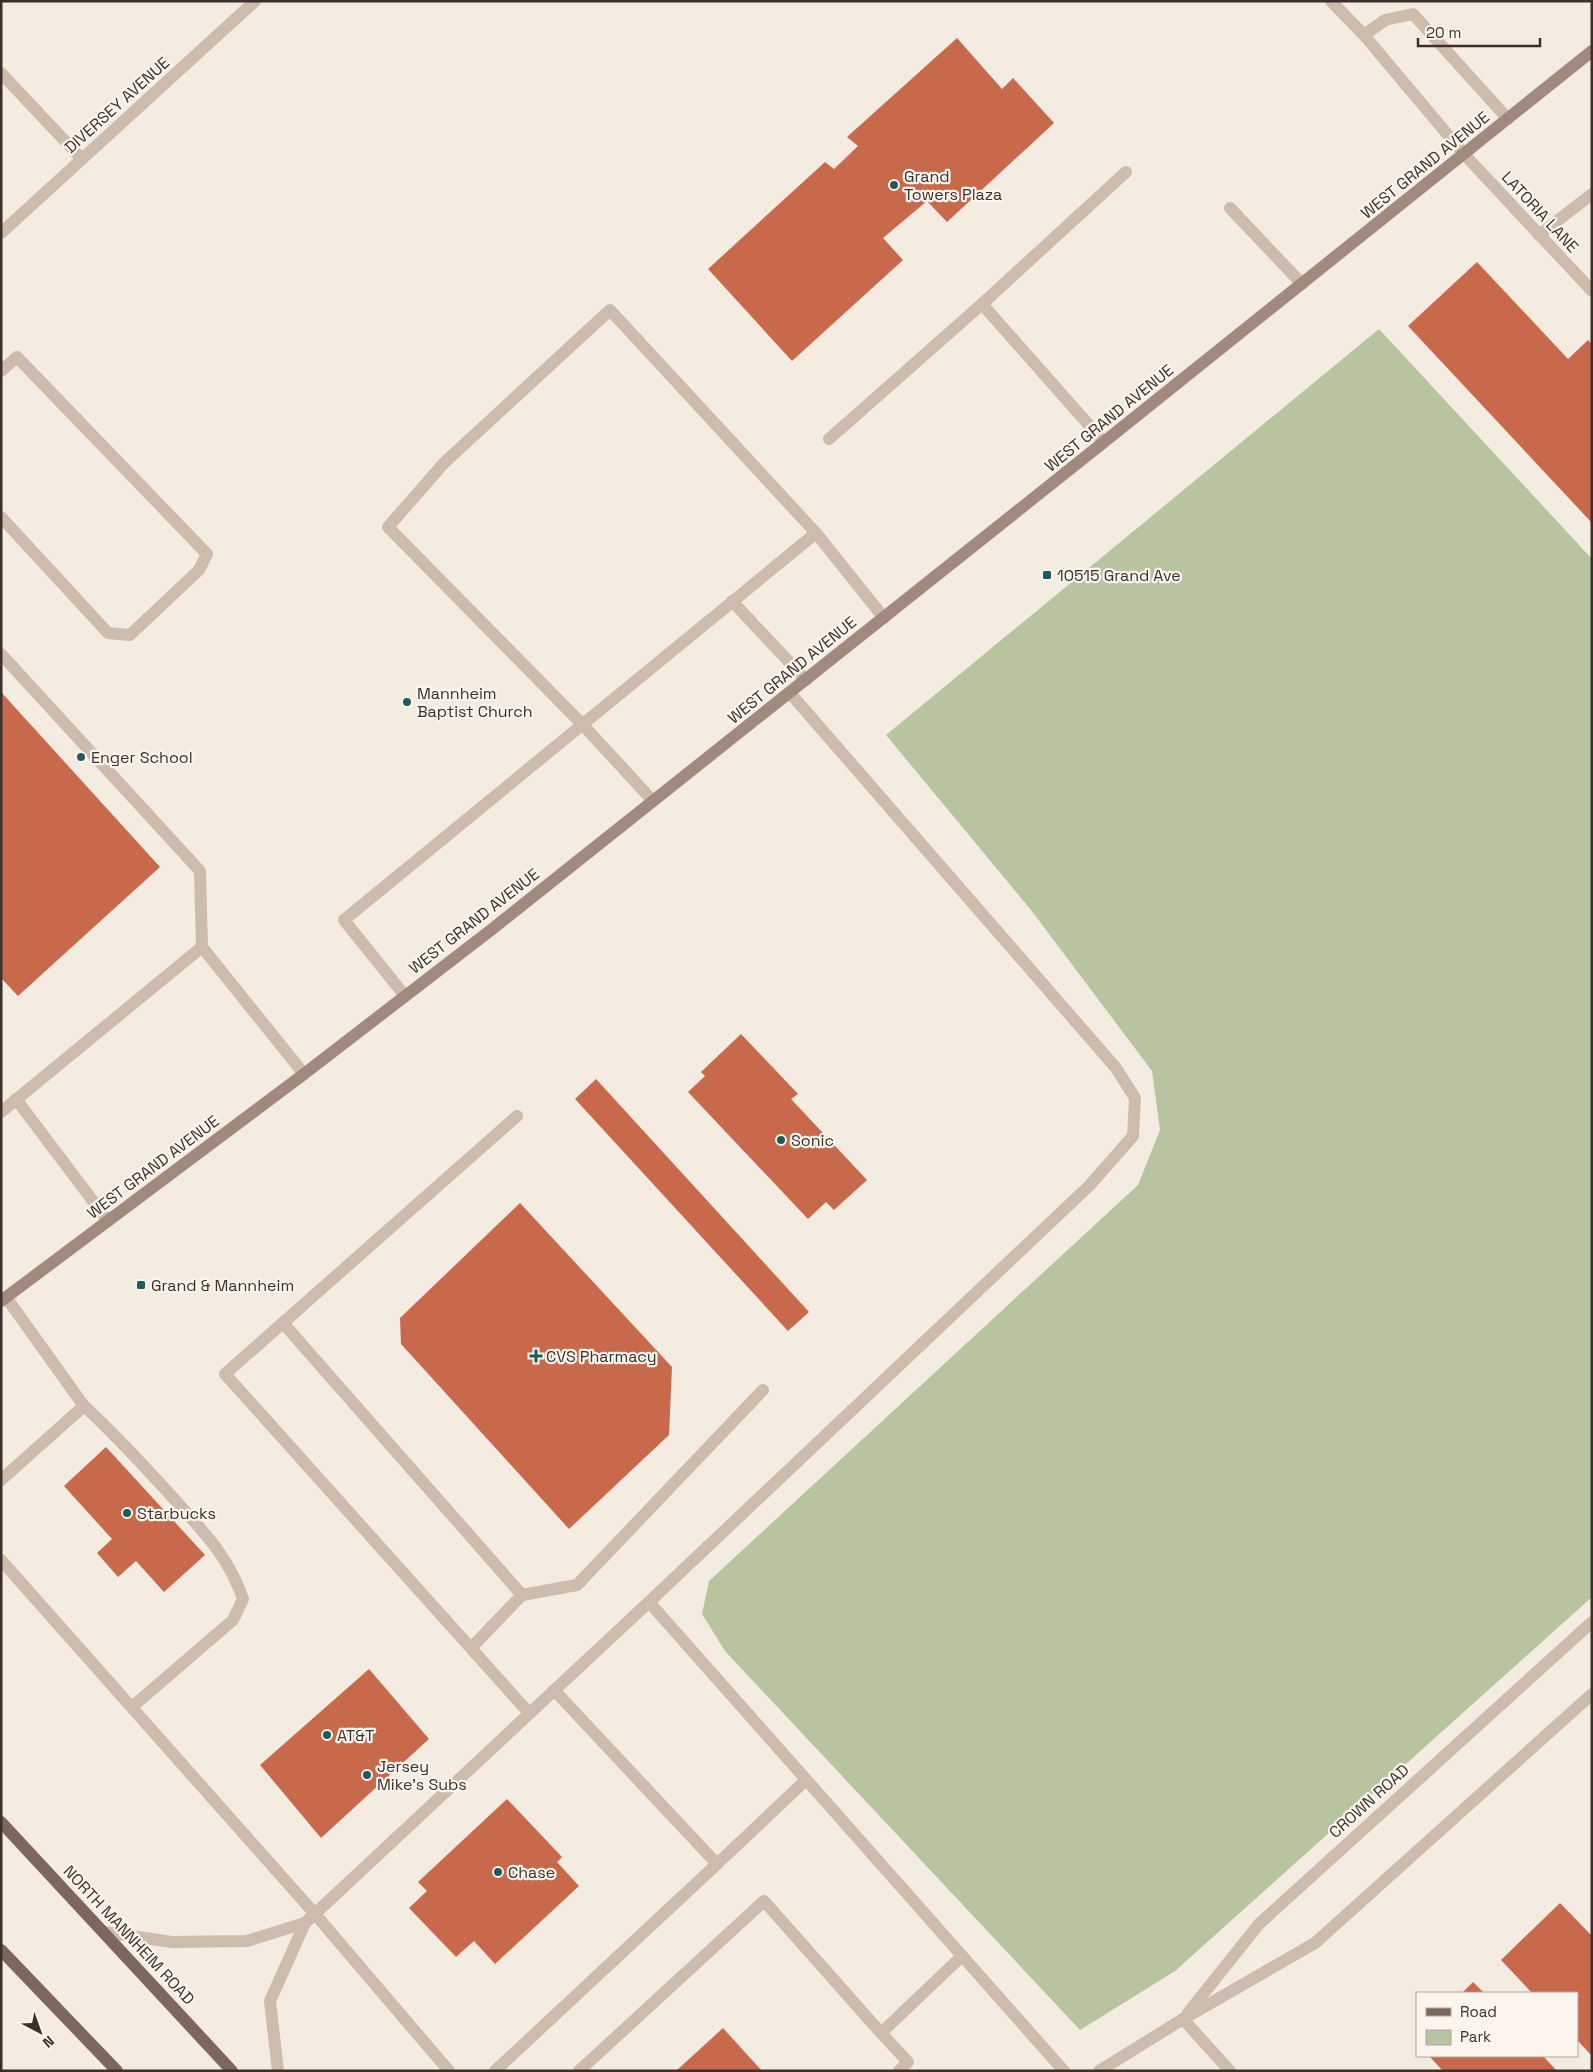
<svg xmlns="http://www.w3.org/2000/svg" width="1593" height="2072" font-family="'Space Grotesk',sans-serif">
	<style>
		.green { fill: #b8c4a0 }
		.building { fill: #c8694b }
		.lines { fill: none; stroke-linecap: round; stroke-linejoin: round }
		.service { stroke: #cdbbac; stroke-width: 12 }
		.minor { stroke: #cdbbac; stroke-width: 12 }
		.secondary { stroke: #a18a7d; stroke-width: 12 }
		.primary { stroke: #7d675c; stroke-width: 12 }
		.poi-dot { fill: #1f5a5e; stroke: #fbf5ee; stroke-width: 2 }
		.labels { text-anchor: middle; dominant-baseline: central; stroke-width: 4.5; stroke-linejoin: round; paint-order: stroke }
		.street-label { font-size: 16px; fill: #3b302b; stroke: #fbf5ee }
		.poi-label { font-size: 16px; fill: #3b302b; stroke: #fbf5ee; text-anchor: start }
	</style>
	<rect width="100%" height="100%" fill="#f4ebe1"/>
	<polygon class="green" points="1379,329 1592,559 1592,1597 1175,1971 1080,2030 725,1651 702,1614 709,1581 1138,1185 1160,1130 1152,1071 1031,910 886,735"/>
	<g class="building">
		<polygon points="957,38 1002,89 1013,78 1054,123 947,222 927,201 883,238 903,260 792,361 708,269 825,162 834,169 858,146 847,137"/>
		<polygon points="1477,262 1568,359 1588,340 1592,344 1592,523 1408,326"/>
		<polygon points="1,692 160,867 18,996 1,978"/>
		<polygon points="741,1034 798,1094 791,1099 867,1180 834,1210 826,1202 808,1219 688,1092 705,1076 701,1072"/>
		<polygon points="596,1079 809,1312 788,1331 575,1099"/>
		<polygon points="520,1203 672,1367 669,1435 569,1529 401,1344 400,1318"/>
		<polygon points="106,1447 205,1555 164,1592 136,1561 118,1577 97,1553 112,1539 64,1486"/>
		<polygon points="369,1669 429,1739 321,1838 260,1765"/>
		<polygon points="507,1799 562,1857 557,1862 579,1886 495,1964 474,1941 456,1957 409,1908 427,1891 418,1882"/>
		<polygon points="1560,1903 1592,1936 1592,2056 1577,2040 1577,1993 1532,1993 1501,1960"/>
		<polygon points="1473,1982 1484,1993 1462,1993"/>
		<polygon points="723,2028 762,2071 676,2071"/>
		<polygon points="1429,2056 1543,2056 1557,2071 1443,2071"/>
	</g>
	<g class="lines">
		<g class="service">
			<polyline points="1331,1 1364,35"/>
			<polyline points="1464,154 1364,35 1385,20 1413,14 1508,119"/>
			<polyline points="1230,208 1302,284"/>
			<polyline points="1539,235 1592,194"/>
			<polyline points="1,371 17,357 207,554 199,570 130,635 108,633 1,517"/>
			<polyline points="829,439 982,304"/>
			<polyline points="1104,442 982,304 1126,172"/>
			<polyline points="732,601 806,680"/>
			<polyline points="1,654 200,871 202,947 304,1074"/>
			<polyline points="653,801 582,724 388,527 444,463 610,310 816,533"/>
			<polyline points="405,996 344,920 816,533 884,618"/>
			<polyline points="16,1099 108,1221"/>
			<polyline points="1,1112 202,947"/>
			<polyline points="517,1116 225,1374 529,1713"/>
			<polyline points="283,1323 522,1595 471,1648"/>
			<path d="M84 1406C114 1433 140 1462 167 1491 199 1528 227 1552 243 1599L233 1620 132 1707"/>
			<polyline points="1,1480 84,1406 6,1297"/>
			<polyline points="1,1560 315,1914 449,2071"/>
			<polyline points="522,1595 577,1585 763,1390"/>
			<polyline points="649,1602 1064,2071"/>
			<polyline points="717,1864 806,1780"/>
			<polyline points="104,1932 172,1942 247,1941 305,1923 649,1602 1090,1185 1133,1136 1135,1098 1116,1068 790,693"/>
			<polyline points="881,2033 908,2062 899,2071"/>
			<polyline points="278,2071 270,2001 305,1923"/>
			<polyline points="495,2071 717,1864 554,1690"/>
			<polyline points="579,2071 764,1901 881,2033 962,1956"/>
		</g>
		<g class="minor">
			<polyline points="1,73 82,159"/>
			<polyline points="1464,154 1592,291"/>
			<polyline points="1,233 255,1"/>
			<polyline points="1188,2013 1259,1924 1592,1622"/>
			<polyline points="1183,2019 1230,2071"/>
			<polyline points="1099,2071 1183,2019 1315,1943 1592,1694"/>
		</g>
		<polyline class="secondary" points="1,1301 304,1074 491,930 1104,442 1592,51"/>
		<g class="primary">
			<polyline points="1,1822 232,2071"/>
			<polyline points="1,1950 117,2071"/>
		</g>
	</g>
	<g class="poi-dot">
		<circle cx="894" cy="185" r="5"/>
		<rect x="1042" y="570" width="10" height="10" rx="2.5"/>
		<circle cx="407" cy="702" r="5"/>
		<circle cx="81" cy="757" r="5"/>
		<circle cx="781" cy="1140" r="5"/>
		<rect x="136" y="1280" width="10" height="10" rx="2.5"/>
		<path d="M533.5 1348.5h5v5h5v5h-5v5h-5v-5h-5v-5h5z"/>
		<circle cx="127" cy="1513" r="5"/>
		<circle cx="327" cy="1735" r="5"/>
		<circle cx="367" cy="1775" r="5"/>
		<circle cx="498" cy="1872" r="5"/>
	</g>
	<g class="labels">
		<g class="street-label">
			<text transform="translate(117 105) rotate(-42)">DIVERSEY AVENUE</text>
			<text transform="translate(1425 165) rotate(-39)">WEST GRAND AVENUE</text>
			<text transform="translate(1540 212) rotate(47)">LATORIA LANE</text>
			<text transform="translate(1109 418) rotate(-39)">WEST GRAND AVENUE</text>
			<text transform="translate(792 670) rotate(-39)">WEST GRAND AVENUE</text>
			<text transform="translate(474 921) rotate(-38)">WEST GRAND AVENUE</text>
			<text transform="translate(153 1167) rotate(-37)">WEST GRAND AVENUE</text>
			<text transform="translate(1369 1801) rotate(-42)">CROWN ROAD</text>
			<text transform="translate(129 1935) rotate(47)">NORTH MANNHEIM ROAD</text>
		</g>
		<g class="poi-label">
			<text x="904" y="176">Grand<tspan x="904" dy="18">Towers Plaza</tspan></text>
			<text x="1057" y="575">10515 Grand Ave</text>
			<text x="417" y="693">Mannheim<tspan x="417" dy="18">Baptist Church</tspan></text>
			<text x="91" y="757">Enger School</text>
			<text x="791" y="1140">Sonic</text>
			<text x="151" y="1285">Grand &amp; Mannheim</text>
			<text x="546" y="1356">CVS Pharmacy</text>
			<text x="137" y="1513">Starbucks</text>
			<text x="337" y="1735">AT&amp;T</text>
			<text x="377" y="1766">Jersey<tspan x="377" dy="18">Mike's Subs</tspan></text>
			<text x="508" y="1872">Chase</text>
		</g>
	</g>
	<rect width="1593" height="2072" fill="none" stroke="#3b302b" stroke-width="5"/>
	<rect x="1416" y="1992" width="162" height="65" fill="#fbf5ee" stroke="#aea6a0"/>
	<rect x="1426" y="2008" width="25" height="8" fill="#7d675c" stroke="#aea6a0"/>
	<text x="1460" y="2017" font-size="15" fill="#3b302b">Road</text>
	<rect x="1426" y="2030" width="25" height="15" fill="#b8c4a0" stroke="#aea6a0"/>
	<text x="1460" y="2042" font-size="15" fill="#3b302b">Park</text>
	<g transform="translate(40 2032) rotate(139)" stroke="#fbf5ee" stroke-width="4" paint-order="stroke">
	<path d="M0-4L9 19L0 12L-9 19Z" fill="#3b302b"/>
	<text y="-8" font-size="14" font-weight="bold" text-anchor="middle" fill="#3b302b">N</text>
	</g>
	<path d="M1418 38v8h122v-8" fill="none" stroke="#3b302b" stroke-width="2.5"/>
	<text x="1426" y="38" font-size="15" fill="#3b302b" stroke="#fbf5ee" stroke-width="4" paint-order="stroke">20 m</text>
</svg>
